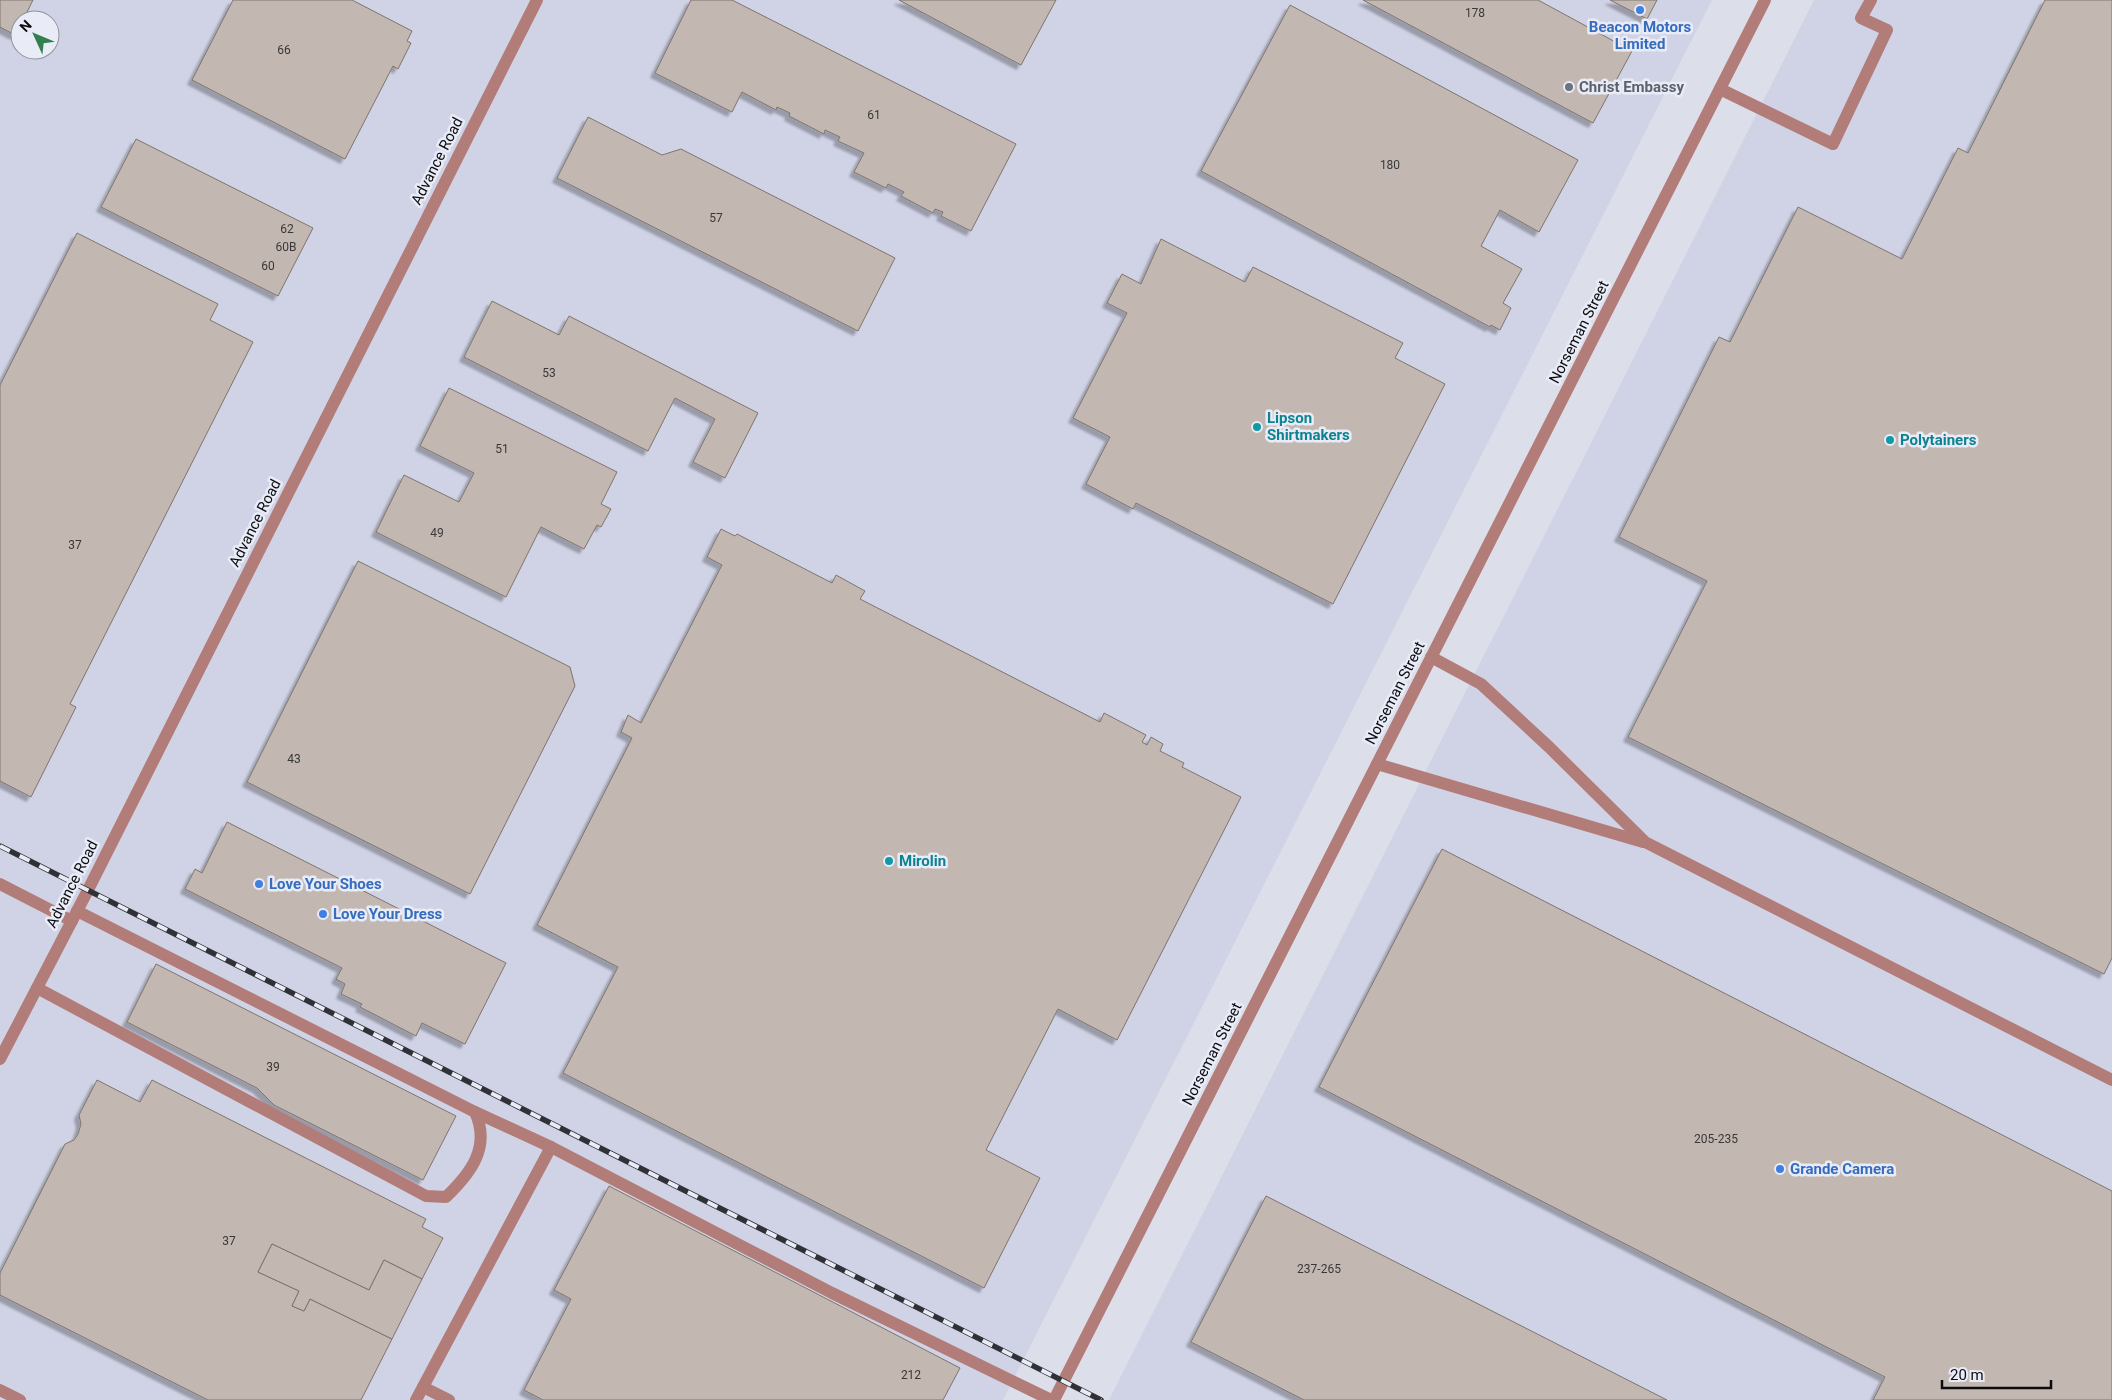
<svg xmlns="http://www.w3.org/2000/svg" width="2112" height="1400" font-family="Roboto,sans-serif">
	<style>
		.built { fill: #d0d3e6; fill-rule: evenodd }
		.building { fill: #c3b8b1; stroke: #7e746e; filter: url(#shadow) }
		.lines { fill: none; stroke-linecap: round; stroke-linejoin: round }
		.minor { stroke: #b27c78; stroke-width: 12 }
		.rail-casing { stroke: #303136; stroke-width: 5.5 }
		.rail { stroke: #e9ecf7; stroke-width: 4; stroke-dasharray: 11; stroke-linecap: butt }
		.shop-dot { fill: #3f7fe0; stroke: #e9ecf7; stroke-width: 2 }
		.worship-dot { fill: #6b7280; stroke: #e9ecf7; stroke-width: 2 }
		.culture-dot { fill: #0f9aa8; stroke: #e9ecf7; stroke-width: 2 }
		.labels { text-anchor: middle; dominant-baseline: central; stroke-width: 5; stroke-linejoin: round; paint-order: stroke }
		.number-label { font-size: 12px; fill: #393738 }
		.shop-label { font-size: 15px; font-weight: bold; fill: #366cbe; stroke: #e9ecf7; text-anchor: start }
		.worship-label { font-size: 15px; font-weight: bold; fill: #5b616d; stroke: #e9ecf7; text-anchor: start }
		.street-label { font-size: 15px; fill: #0b0c10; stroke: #e9ecf7 }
		.culture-label { font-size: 15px; font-weight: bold; fill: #0d838f; stroke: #e9ecf7; text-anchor: start }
	</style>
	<defs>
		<filter id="shadow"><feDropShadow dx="-4.5" dy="4.5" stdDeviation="1" flood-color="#0004"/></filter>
	</defs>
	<rect width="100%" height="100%" fill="#dcdeea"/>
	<g class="built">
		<path d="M0 0H1712L1003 1400H0ZM20 20H50V50H20Z"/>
		<polygon points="1814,0 2112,0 2112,1400 1109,1400"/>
	</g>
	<g class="building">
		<polygon points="0,0 33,0 23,20 20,20 20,25 15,35 0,27"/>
		<polygon points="233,0 352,0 412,31 407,41 411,43 398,69 393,66 345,159 192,80"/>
		<polygon points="691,0 732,0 1016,144 971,231 941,216 943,212 935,209 933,213 901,196 904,192 888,184 886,188 854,172 864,153 838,141 840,137 825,130 824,134 789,116 790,113 777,107 776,110 742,92 732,112 655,73"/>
		<polygon points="899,0 1056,0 1021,65"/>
		<polygon points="1363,0 1538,0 1632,51 1593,123"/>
		<polygon points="1610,0 1657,0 1647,19"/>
		<polygon points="2045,0 2112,0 2112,958 2104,974 1628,737 1707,581 1619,537 1719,337 1730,342 1798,207 1902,259 1958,148 1968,153"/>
		<polygon points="1290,5 1578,160 1539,232 1500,210 1481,246 1522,269 1503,303 1511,308 1500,330 1491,325 1490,327 1201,171"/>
		<polygon points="588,117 662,155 681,149 895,258 858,331 557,178"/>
		<polygon points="136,139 313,228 278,296 101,207"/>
		<polygon points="77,233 218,304 210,320 253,342 70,704 76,707 31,797 0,781 0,385"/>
		<polygon points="1161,239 1245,282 1253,267 1403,343 1395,358 1445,384 1333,604 1136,503 1133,509 1086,484 1110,437 1073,418 1127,313 1107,303 1122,274 1141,284"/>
		<polygon points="492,301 559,335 569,316 758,413 725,478 693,462 715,419 675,398 648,451 464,357"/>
		<polygon points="449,388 617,472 601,504 611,509 601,527 597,525 584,549 541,527 506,597 376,532 404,475 459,502 474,473 420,446"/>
		<polygon points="721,529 735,536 737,534 832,583 836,575 865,591 860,599 1100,722 1104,713 1146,735 1142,742 1147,745 1151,737 1163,744 1160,751 1184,763 1182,767 1241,797 1117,1040 1058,1009 986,1150 1040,1178 984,1288 563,1073 618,967 537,925 632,738 621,732 628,715 641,723 722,565 707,557"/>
		<polygon points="358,561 570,667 575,686 470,894 247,782"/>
		<polygon points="227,822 506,963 465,1044 422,1023 416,1036 360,1007 362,1004 341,994 345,984 336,979 342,968 185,889 195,869 202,873"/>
		<polygon points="1442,849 2112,1191 2112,1400 1873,1400 1885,1377 1319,1087"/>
		<polygon points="156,964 456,1116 423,1180 274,1105 257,1088 127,1022"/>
		<polygon points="97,1080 140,1102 152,1080 426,1219 422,1227 443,1238 422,1279 384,1260 369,1290 272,1244 258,1272 299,1291 292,1306 304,1311 310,1299 392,1339 361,1400 208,1400 0,1295 0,1273 65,1144 74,1140 78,1134 81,1124 79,1115"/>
		<polygon points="609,1186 960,1368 943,1400 543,1400 524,1390 571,1299 554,1290"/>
		<polygon points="1266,1196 1667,1400 1304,1400 1191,1342"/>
		<polygon points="272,1244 369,1290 384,1260 422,1279 392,1339 310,1299 304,1311 292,1306 299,1291 258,1272"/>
	</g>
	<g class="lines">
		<g class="minor">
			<polyline points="1720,89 1833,144 1887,30 1861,18 1871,0"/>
			<polyline points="1431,657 1481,684 1549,747 1645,842 2112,1080"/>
			<polyline points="1377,764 1643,842"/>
			<polyline points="0,884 72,921"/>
			<path d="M37 988 426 1196 446 1197C471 1173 491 1147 475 1112L77 911"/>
			<polyline points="0,1059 88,890 537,0"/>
			<polyline points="475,1112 551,1147 832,1293 1051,1400"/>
			<polyline points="423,1387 449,1400"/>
			<polyline points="0,1390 20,1400"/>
			<polyline points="416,1400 551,1147"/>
			<polyline points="1054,1400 1765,0"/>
		</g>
		<g class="rail-casing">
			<polyline id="rail" points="0,846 1101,1400"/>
		</g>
		<use href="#rail" class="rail"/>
	</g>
	<g class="shop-dot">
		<circle cx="1640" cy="10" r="5"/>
		<circle cx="259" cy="884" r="5"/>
		<circle cx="323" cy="914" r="5"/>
		<circle cx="1780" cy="1169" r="5"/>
	</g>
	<circle class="worship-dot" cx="1569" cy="87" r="5"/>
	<g class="culture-dot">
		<circle cx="1257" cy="427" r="5"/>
		<circle cx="1890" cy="440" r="5"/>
		<circle cx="889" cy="861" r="5"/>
	</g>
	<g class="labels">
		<g class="number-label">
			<text x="1475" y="13">178</text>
			<text x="284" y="50">66</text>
			<text x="874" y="115">61</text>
			<text x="1390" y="165">180</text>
			<text x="716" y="218">57</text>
			<text x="287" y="229">62</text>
			<text x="286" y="247">60B</text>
			<text x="268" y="266">60</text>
			<text x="549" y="373">53</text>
			<text x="502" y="449">51</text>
			<text x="437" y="533">49</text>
			<text x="75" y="545">37</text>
			<text x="294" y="759">43</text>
			<text x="273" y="1067">39</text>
			<text x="1716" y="1139">205-235</text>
			<text x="229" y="1241">37</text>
			<text x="1319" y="1269">237-265</text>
			<text x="911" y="1375">212</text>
		</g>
		<g class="shop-label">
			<text x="1640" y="27" text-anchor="middle">Beacon Motors<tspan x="1640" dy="17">Limited</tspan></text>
			<text x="269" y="884">Love Your Shoes</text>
			<text x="333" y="914">Love Your Dress</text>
			<text x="1790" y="1169">Grande Camera</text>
		</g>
		<g class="worship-label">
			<text x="1579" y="87">Christ Embassy</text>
		</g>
		<g class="street-label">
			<text transform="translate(437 161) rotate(-63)">Advance Road</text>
			<text transform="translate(1579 332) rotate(-63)">Norseman Street</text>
			<text transform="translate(255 523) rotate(-63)">Advance Road</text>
			<text transform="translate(1395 693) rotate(-63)">Norseman Street</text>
			<text transform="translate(72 884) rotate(-63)">Advance Road</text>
			<text transform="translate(1212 1054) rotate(-63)">Norseman Street</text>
		</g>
		<g class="culture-label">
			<text x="1267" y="418">Lipson<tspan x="1267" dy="17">Shirtmakers</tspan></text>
			<text x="1900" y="440">Polytainers</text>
			<text x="899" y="861">Mirolin</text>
		</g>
	</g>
	<g transform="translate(35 35) rotate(314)"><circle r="24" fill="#e9ecf7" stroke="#90929b"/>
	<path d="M0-4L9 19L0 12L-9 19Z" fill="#328050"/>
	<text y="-8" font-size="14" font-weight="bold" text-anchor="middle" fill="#0b0c10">N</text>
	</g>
	<path d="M1942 1380v8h109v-8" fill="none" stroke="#0b0c10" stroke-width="2.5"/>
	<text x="1950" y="1380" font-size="15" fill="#0b0c10" stroke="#e9ecf7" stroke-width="4" paint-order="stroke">20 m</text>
</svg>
